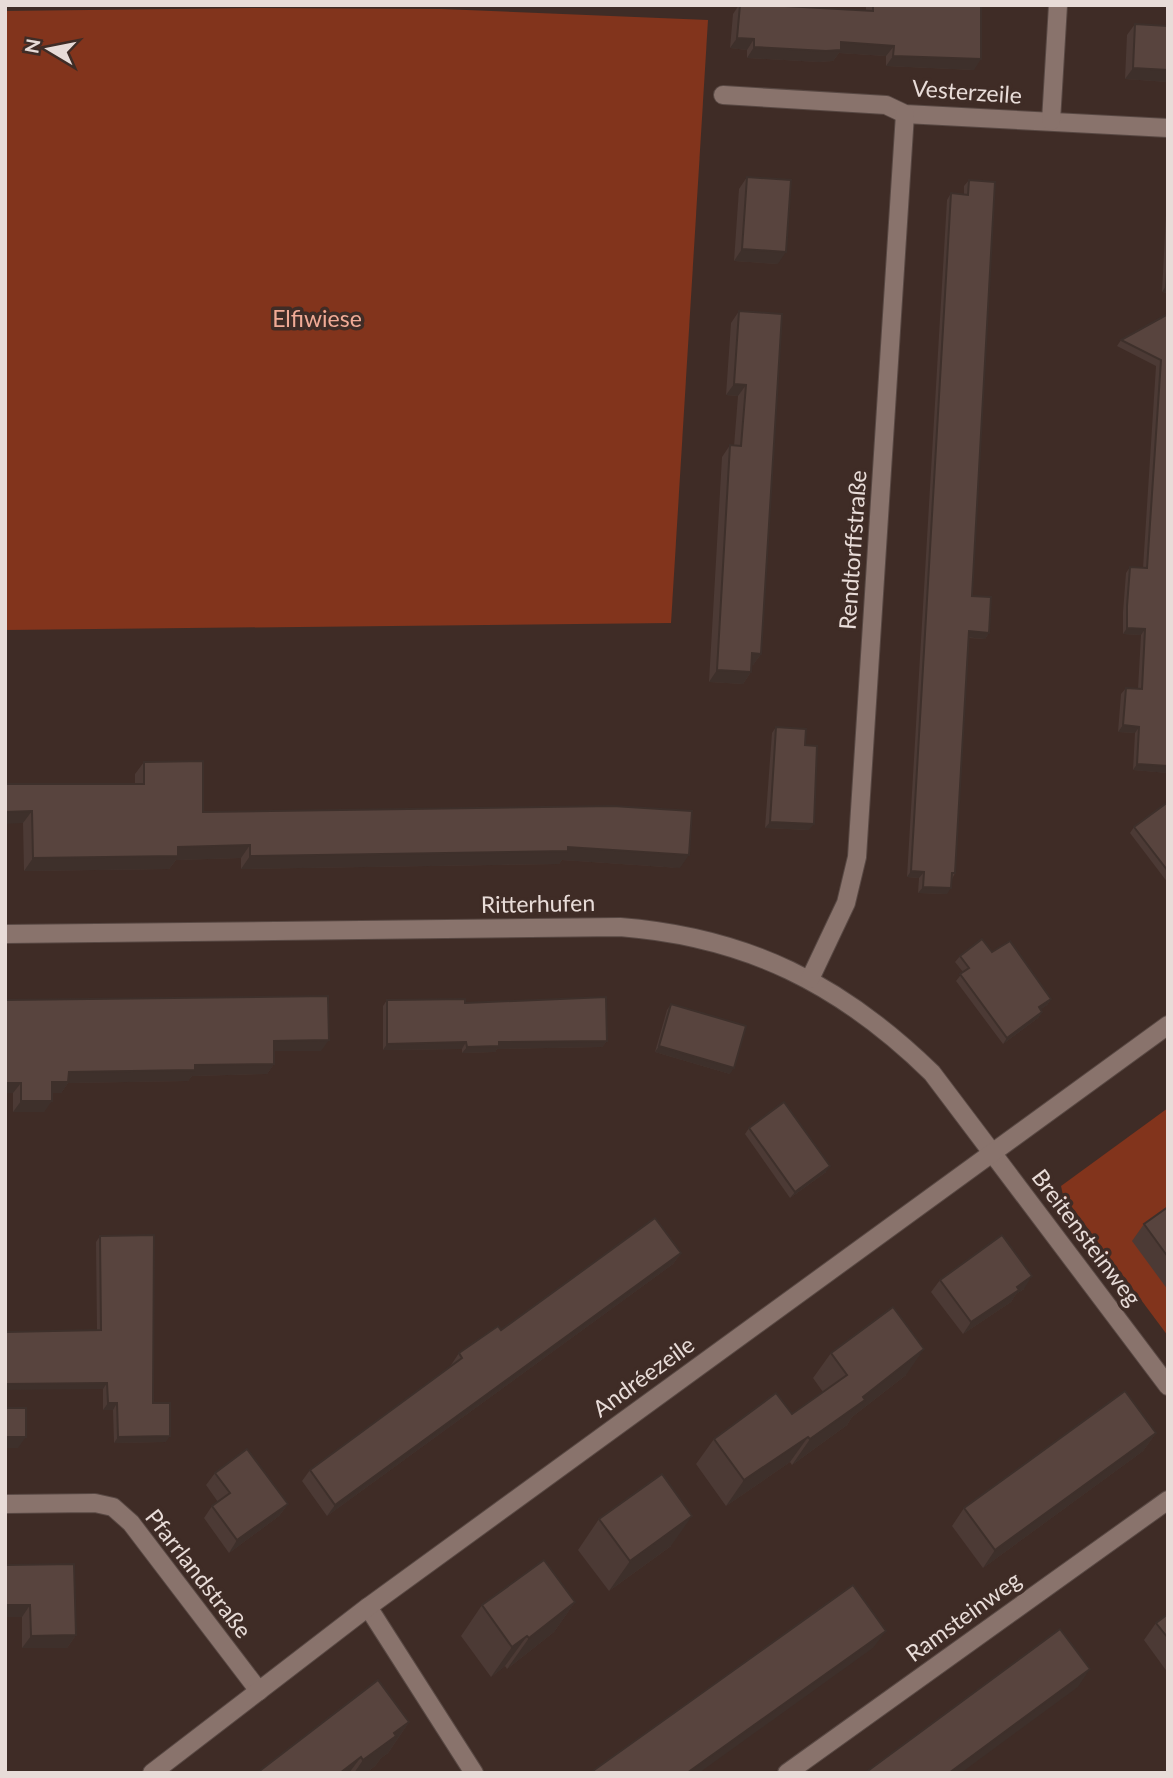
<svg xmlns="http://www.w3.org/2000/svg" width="1173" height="1778" font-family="Lato,sans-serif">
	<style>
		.green { fill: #82341c }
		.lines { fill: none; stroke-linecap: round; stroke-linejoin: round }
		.street-casing { stroke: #584843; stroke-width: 20 }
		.street { stroke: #89736c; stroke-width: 18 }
		.wall { fill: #4c3a35 }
		.shaded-wall { fill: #3e302b }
		.building { fill: #58443e; stroke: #3e302b; stroke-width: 2 }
		.labels { text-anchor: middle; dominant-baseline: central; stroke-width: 7; stroke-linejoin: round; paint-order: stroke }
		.street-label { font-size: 23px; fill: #e8dcd8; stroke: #3f2c26 }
		.park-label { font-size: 23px; fill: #f1ab96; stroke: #3f2c26 }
	</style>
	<rect width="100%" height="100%" fill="#3f2c26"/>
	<g class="green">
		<polygon points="254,8 442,9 708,20 671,623 5,630 5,11"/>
		<polygon points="1168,1108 1168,1336 1063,1195 1061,1186"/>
	</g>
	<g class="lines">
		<g class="street-casing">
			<g id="street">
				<polyline points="723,95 886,105 905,114 1168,128"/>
				<polyline points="1051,121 1058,5"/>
				<path d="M5 934 620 927C747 937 841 984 932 1073L1168 1386"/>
				<polyline points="810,979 846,903 857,857 905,114"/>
				<polyline points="5,1504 95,1503 113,1507 131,1523 259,1691"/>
				<polyline points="368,1607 474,1773"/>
				<polyline points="152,1773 368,1607 1168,1025"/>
				<polyline points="787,1773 1168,1500"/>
			</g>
		</g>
		<use href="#street" class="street"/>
	</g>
	<g class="wall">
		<polygon points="739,5 767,5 866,11 866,5 981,5 974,70 886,66 886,56 839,53 833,61 819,62 747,58 747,50 730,48 733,14"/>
		<polygon points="1135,24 1168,26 1168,82 1125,79 1127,35"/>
		<polygon points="747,177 778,264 734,261 739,189"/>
		<polygon points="969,180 972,596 989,633 985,639 969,638 955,873 952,879 947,894 918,893 919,878 907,877 947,200 951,193 964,194 964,186"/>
		<polygon points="1168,213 1168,293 1162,292 1166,215"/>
		<polygon points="739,311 782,314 761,654 753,665 751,665 751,672 743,684 709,682 722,457 730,445 734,446 738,396 726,395 731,323"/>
		<polygon points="1168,314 1168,773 1133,770 1135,733 1118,732 1121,694 1126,688 1138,689 1141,635 1123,634 1123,612 1126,573 1130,567 1143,568 1156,366 1117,346 1121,340"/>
		<polygon points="776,727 805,745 809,830 765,828 772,733"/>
		<polygon points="144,762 203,812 680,868 562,860 559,864 241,869 241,858 176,860 169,869 24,871 23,823 5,784 135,784 135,774"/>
		<polygon points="1168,802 1168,883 1130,833 1134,827"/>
		<polygon points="992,952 1051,999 1047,1005 1041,1009 1042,1012 1038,1018 1003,1044 956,981 963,972 955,962 960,956"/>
		<polygon points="5,1000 321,1051 274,1051 274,1064 267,1074 192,1076 188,1081 68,1083 61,1093 52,1093 44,1112 13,1112 13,1093"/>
		<polygon points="387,1000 465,1003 607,1041 602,1047 497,1049 495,1052 462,1053 462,1049 383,1050 383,1006"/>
		<polygon points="671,1004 730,1074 655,1052 667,1010"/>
		<polygon points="749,1128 826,1172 790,1198 745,1134"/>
		<polygon points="1168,1207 1168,1290 1132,1241 1144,1224"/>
		<polygon points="100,1236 153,1403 166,1442 114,1443 113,1410 103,1410 103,1389 97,1330 96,1242"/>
		<polygon points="681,1253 673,1264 327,1516 302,1481 310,1470 452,1366 451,1365 459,1353 501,1330"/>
		<polygon points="940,1280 1024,1289 1016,1294 1011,1302 963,1334 931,1292"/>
		<polygon points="831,1353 906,1375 852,1417 847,1425 792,1465 790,1462 726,1506 696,1464 714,1439 792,1414 823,1392 813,1378"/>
		<polygon points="1156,1433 1143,1451 983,1568 952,1526 964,1508"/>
		<polygon points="215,1473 288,1504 279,1516 229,1553 204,1518 212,1506 218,1502 206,1485"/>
		<polygon points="599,1519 671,1546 609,1591 578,1550"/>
		<polygon points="5,1565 76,1635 67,1648 22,1648 22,1617 5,1617"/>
		<polygon points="575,1602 554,1632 507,1669 505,1666 491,1677 461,1636 482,1605"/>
		<polygon points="1168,1614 1168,1673 1144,1640 1156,1623"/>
		<polygon points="409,1722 388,1753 381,1758 375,1766 366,1773 257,1773"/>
	</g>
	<g class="shaded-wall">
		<polygon points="737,38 754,39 747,50 730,48"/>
		<polygon points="841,42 894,46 886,56 839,53 833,61 819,62 747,58 754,47"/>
		<polygon points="893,56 981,59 974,70 886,66"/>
		<polygon points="1133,68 1168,70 1168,82 1125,79"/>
		<polygon points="742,249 786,252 778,264 734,261"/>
		<polygon points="1166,286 1168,286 1168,293 1162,292"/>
		<polygon points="734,384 746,385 738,396 726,395"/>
		<polygon points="1127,628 1145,629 1141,635 1123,634"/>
		<polygon points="969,631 989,633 985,639 965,637"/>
		<polygon points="752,653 761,654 753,665 744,664"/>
		<polygon points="717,670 751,672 743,684 709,682"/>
		<polygon points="1123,725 1139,727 1135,733 1118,732"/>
		<polygon points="1137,764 1168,766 1168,773 1133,770"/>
		<polygon points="32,811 23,823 5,824 5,812"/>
		<polygon points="770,822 814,824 809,830 765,828"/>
		<polygon points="250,845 241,858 176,860 169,869 24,871 33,858 178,847"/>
		<polygon points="568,847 689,855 680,868 562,860 559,864 241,869 250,856"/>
		<polygon points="911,871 924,872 919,878 907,877"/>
		<polygon points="923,887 951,888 947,894 918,893"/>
		<polygon points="1051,999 1047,1005 1035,1014 1039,1007"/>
		<polygon points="1042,1012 1038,1018 1003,1044 1007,1038"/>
		<polygon points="329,1040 321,1051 267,1051 274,1041"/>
		<polygon points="607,1041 602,1047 497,1049 495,1052 462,1053 467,1047 499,1042"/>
		<polygon points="466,1042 462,1049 383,1050 387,1044"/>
		<polygon points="659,1046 734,1068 730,1074 655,1052"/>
		<polygon points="274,1064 267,1074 192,1076 188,1081 68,1083 61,1093 44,1093 52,1082 69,1072 195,1065"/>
		<polygon points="5,1083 21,1083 13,1093 5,1093"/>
		<polygon points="21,1101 52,1101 44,1112 13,1112"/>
		<polygon points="830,1166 826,1172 790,1198 795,1192"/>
		<polygon points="681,1253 673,1264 327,1516 335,1505"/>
		<polygon points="1032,1276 1024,1289 1016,1294 1011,1302 963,1334 971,1322"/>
		<polygon points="924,1349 906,1375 852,1417 847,1425 792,1465 810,1439"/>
		<polygon points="107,1383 103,1389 5,1390 5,1384"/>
		<polygon points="108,1403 117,1403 113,1410 103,1410"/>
		<polygon points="1156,1433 1143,1451 983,1568 995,1550"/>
		<polygon points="170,1436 166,1442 114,1443 118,1437"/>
		<polygon points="5,1437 26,1437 18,1448 5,1448"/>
		<polygon points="808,1437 790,1462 726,1506 744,1480"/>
		<polygon points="288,1504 279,1516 229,1553 237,1540"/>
		<polygon points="692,1516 671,1546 609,1591 630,1561"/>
		<polygon points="575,1602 554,1632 507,1669 529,1638"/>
		<polygon points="5,1605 30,1605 22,1617 5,1617"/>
		<polygon points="886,1631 873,1648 699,1773 687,1773"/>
		<polygon points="76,1635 67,1648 22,1648 31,1636"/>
		<polygon points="527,1636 505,1666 491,1677 512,1647"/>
		<polygon points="1090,1669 1078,1687 961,1773 949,1773"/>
		<polygon points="409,1722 388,1753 381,1758 375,1766 366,1773 354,1773 363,1760 394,1733"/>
		<polygon points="361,1757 349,1773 340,1773"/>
	</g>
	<g class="building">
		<polygon points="740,5 767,5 873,11 873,5 981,5 981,59 893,56 894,46 841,42 841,50 826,51 754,47 754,39 737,38"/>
		<polygon points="1135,24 1168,26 1168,70 1133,68"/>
		<polygon points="747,177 791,180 786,252 742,249"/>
		<polygon points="969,180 995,182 972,596 991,597 989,633 969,631 955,873 952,873 951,888 923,887 924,872 911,871 951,193 968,195"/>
		<polygon points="1168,258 1168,286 1166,286"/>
		<polygon points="739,311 782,314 761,654 752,653 751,672 717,670 730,445 741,446 746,385 734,384"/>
		<polygon points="1168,314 1168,766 1137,764 1139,727 1123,725 1126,688 1142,689 1145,629 1127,628 1127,606 1130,567 1147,568 1161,360 1121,340"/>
		<polygon points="776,727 806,729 805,745 817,746 814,824 770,822"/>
		<polygon points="203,761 203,812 613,806 692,811 689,855 568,847 568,851 250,856 250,845 178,847 178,856 33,858 32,811 5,812 5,784 144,784 144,762"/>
		<polygon points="1168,802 1168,871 1134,827"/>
		<polygon points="982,939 992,952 1010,941 1051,999 1039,1007 1042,1012 1007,1038 960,974 969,968 960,956"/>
		<polygon points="328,996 329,1040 274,1041 274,1064 195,1065 195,1070 69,1072 68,1082 52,1082 52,1101 21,1101 21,1083 5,1083 5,1000"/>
		<polygon points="606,997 607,1041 499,1042 499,1046 467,1047 466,1042 387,1044 387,1000 465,999 465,1003"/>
		<polygon points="671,1004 746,1026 734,1068 659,1046"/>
		<polygon points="784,1102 830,1166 795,1192 749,1128"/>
		<polygon points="1168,1207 1168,1257 1144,1224"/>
		<polygon points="655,1218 681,1253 335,1505 310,1470 462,1358 459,1353 498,1326 501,1330"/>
		<polygon points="154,1235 153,1403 170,1403 170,1436 118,1437 117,1403 108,1403 107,1383 5,1384 5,1332 101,1330 100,1236"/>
		<polygon points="1002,1235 1032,1276 1017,1287 1019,1290 971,1322 940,1280"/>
		<polygon points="893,1307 924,1349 863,1397 865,1400 810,1439 808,1437 744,1480 714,1439 776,1393 792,1414 847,1375 831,1353"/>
		<polygon points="1125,1391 1156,1433 995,1550 964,1508"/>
		<rect x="5" y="1408" width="21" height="29"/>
		<polygon points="247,1449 288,1504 237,1540 212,1506 230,1493 215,1473"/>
		<polygon points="662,1474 692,1516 630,1561 599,1519"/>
		<polygon points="544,1560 575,1602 529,1638 527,1636 512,1647 482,1605"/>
		<polygon points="74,1564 76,1635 31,1636 30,1605 5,1605 5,1565"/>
		<polygon points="853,1585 886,1631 687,1773 590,1773"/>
		<polygon points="1168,1614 1168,1638 1156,1623"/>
		<polygon points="1060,1629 1090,1669 949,1773 865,1773"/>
		<polygon points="378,1680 409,1722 394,1733 396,1736 363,1760 361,1757 340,1773 257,1773"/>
	</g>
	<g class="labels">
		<g class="street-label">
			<text transform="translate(967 91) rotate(4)">Vesterzeile</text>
			<text transform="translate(852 550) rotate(-86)">Rendtorffstraße</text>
			<text transform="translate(538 903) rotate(-1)">Ritterhufen</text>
			<text transform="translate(1087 1237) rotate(53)">Breitensteinweg</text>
			<text transform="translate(643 1376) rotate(-36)">Andréezeile</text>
			<text transform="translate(199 1573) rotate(52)">Pfarrlandstraße</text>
			<text transform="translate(963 1616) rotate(-36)">Ramsteinweg</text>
		</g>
		<g class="park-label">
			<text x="317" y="318">Elfiwiese</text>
		</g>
	</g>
	<rect width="1173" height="1778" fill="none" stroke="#e8dcd8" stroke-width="14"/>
	<g transform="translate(49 49) rotate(280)" stroke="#3f2c26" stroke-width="5" paint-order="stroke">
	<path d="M0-5L12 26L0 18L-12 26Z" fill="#e8dcd8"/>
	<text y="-10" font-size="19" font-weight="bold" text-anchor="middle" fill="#e8dcd8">N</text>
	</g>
</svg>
